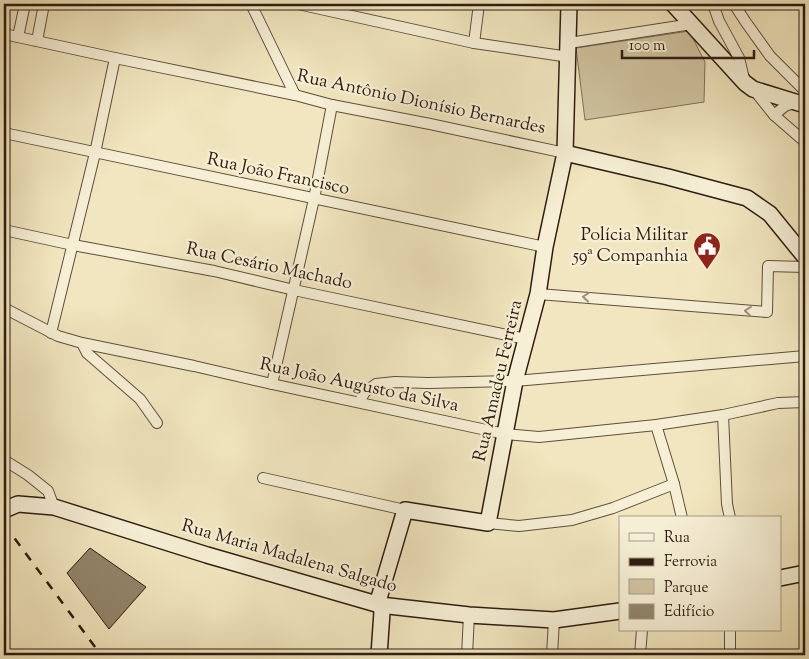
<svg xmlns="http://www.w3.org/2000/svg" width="809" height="659" font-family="'Sorts Mill Goudy',serif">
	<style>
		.green { fill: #d0c4a1; stroke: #7f7059 }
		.building { fill: #93856b; stroke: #2e1c11 }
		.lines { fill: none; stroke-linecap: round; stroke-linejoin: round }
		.street-casing { stroke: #5f4e3c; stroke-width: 12 }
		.secondary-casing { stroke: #2e1c11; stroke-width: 18 }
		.street { stroke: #f6efd5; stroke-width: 10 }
		.secondary { stroke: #f6efd5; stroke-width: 15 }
		.rail { stroke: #2e1c11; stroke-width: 2.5; stroke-dasharray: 9 9; stroke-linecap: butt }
		.oneway { stroke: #9c907d }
		.labels { text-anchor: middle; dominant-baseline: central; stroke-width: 4.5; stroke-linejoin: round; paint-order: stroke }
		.street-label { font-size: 18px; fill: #2e1c11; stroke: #f6efd5 }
		.poi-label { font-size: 18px; fill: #2e1c11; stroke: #f6efd5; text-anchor: end }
	</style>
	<rect width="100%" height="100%" fill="#f1e6bf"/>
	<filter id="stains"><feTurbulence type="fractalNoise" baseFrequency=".004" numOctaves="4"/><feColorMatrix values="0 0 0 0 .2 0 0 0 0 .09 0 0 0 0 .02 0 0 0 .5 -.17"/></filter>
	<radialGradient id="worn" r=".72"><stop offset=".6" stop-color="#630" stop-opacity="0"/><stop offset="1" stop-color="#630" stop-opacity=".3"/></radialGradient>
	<polygon class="green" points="689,31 705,62 704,102 585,120 576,48"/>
	<polygon class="building" points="90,548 146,587 109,629 67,573"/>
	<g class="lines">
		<g class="street-casing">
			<g id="street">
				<polyline points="251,4 295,95"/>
				<polyline points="298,4 474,43 569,57"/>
				<polyline points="713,4 719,21 739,58 744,79"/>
				<polyline points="734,4 745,21 770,56 805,91"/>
				<polyline points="4,34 115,58 295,95 332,105 430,124 565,153"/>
				<polyline points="18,37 25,4"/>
				<polyline points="37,41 44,4"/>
				<polyline points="474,43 479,4"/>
				<polyline points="569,43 692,24"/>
				<polyline points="754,90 774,115 805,142"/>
				<polyline points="774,115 785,106 797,102"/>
				<polyline points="4,133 545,247"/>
				<polyline points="4,230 73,245 214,271 294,290 526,339"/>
				<polyline points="538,294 767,312 768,266 805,267"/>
				<polyline points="4,308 58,336 82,343 194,366 272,384 505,434 539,437 656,425 723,415 778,403 805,402"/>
				<polyline points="51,333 95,153 115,58"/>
				<polyline points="82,343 87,353 140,399 157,423"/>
				<polyline points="272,384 314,199 332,105"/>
				<polyline points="359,402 365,392 376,384 395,382 428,383 515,381 805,356"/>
				<polyline points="723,415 727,504 730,518"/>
				<polyline points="656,425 674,484 682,518"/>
				<polyline points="4,460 28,475 48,491 54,507"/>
				<polyline points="263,478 405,510"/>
				<polyline points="488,523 519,526 572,520 613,508 674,484"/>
				<polyline points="467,655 469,615"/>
				<polyline points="552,655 554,620"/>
				<polyline points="640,655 642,630"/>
				<polyline points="730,655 730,630"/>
			</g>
		</g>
		<g class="secondary-casing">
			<g id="secondary">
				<polyline points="673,4 745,83 753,89 805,105"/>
				<polyline points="565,153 668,177 747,198 770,214 805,257"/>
				<polyline points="4,510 18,504 54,507 207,555 380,605 469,615 554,620 620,611"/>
				<polyline points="780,578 805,573"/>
				<polyline points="379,655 382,612 379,598 405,510 488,523 515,381 538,294 545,247 565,153 569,4"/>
			</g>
		</g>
		<use href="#street" class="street"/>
		<use href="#secondary" class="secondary"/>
		<polyline class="rail" points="4,524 101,655"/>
	</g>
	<defs><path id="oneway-chevron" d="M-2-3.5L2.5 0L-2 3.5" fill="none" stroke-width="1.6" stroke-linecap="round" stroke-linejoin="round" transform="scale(1.25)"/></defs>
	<g class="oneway">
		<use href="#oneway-chevron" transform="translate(586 297) rotate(-175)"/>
		<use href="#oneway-chevron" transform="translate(748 311) rotate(-175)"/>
	</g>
	<defs>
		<g id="civic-pin" transform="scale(1.4375)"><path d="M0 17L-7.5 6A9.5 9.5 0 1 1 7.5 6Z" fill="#8f2418" stroke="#f6efd5"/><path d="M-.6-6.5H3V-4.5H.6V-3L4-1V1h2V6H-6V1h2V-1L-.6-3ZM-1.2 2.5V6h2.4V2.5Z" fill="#fff"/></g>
	</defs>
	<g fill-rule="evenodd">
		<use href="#civic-pin" x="707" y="246"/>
	</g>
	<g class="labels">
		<g class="street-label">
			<text transform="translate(421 103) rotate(12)">Rua Antônio Dionísio Bernardes</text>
			<text transform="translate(278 175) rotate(12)">Rua João Francisco</text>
			<text transform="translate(269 267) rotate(12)">Rua Cesário Machado</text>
			<text transform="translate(499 381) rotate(-77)">Rua Amadeu Ferreira</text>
			<text transform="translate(359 386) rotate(12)">Rua João Augusto da Silva</text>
			<text transform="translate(289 557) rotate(16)">Rua Maria Madalena Salgado</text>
		</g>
		<g class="poi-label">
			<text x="688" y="236">Polícia Militar<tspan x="688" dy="21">59ª Companhia</tspan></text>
		</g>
	</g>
	<rect width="809" height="659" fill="none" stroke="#f1e6bf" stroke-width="20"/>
	<rect x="5" y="5" width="799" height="649" fill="none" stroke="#2e1c11" stroke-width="2.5"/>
	<rect x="10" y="10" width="789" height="639" fill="none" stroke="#2e1c11"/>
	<rect x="619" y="516" width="162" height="115" fill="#f6efd5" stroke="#a69b87"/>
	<rect x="629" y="533" width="25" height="8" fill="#f6efd5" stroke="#a69b87"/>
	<text x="664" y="542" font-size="15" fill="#2e1c11">Rua</text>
	<rect x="629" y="558" width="25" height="8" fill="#2e1c11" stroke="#a69b87"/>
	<text x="664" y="566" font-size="15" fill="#2e1c11">Ferrovia</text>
	<rect x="629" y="579" width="25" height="15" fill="#d0c4a1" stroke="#a69b87"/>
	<text x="664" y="592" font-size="15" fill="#2e1c11">Parque</text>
	<rect x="629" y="604" width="25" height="15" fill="#93856b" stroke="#a69b87"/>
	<text x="664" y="616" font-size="15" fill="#2e1c11">Edifício</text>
	<path d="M622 50v8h132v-8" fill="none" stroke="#2e1c11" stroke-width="2.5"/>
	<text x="629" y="50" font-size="15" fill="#2e1c11" stroke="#f6efd5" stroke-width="4" paint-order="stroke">100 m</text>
	<rect width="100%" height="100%" filter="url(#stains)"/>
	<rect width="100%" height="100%" fill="url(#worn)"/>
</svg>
